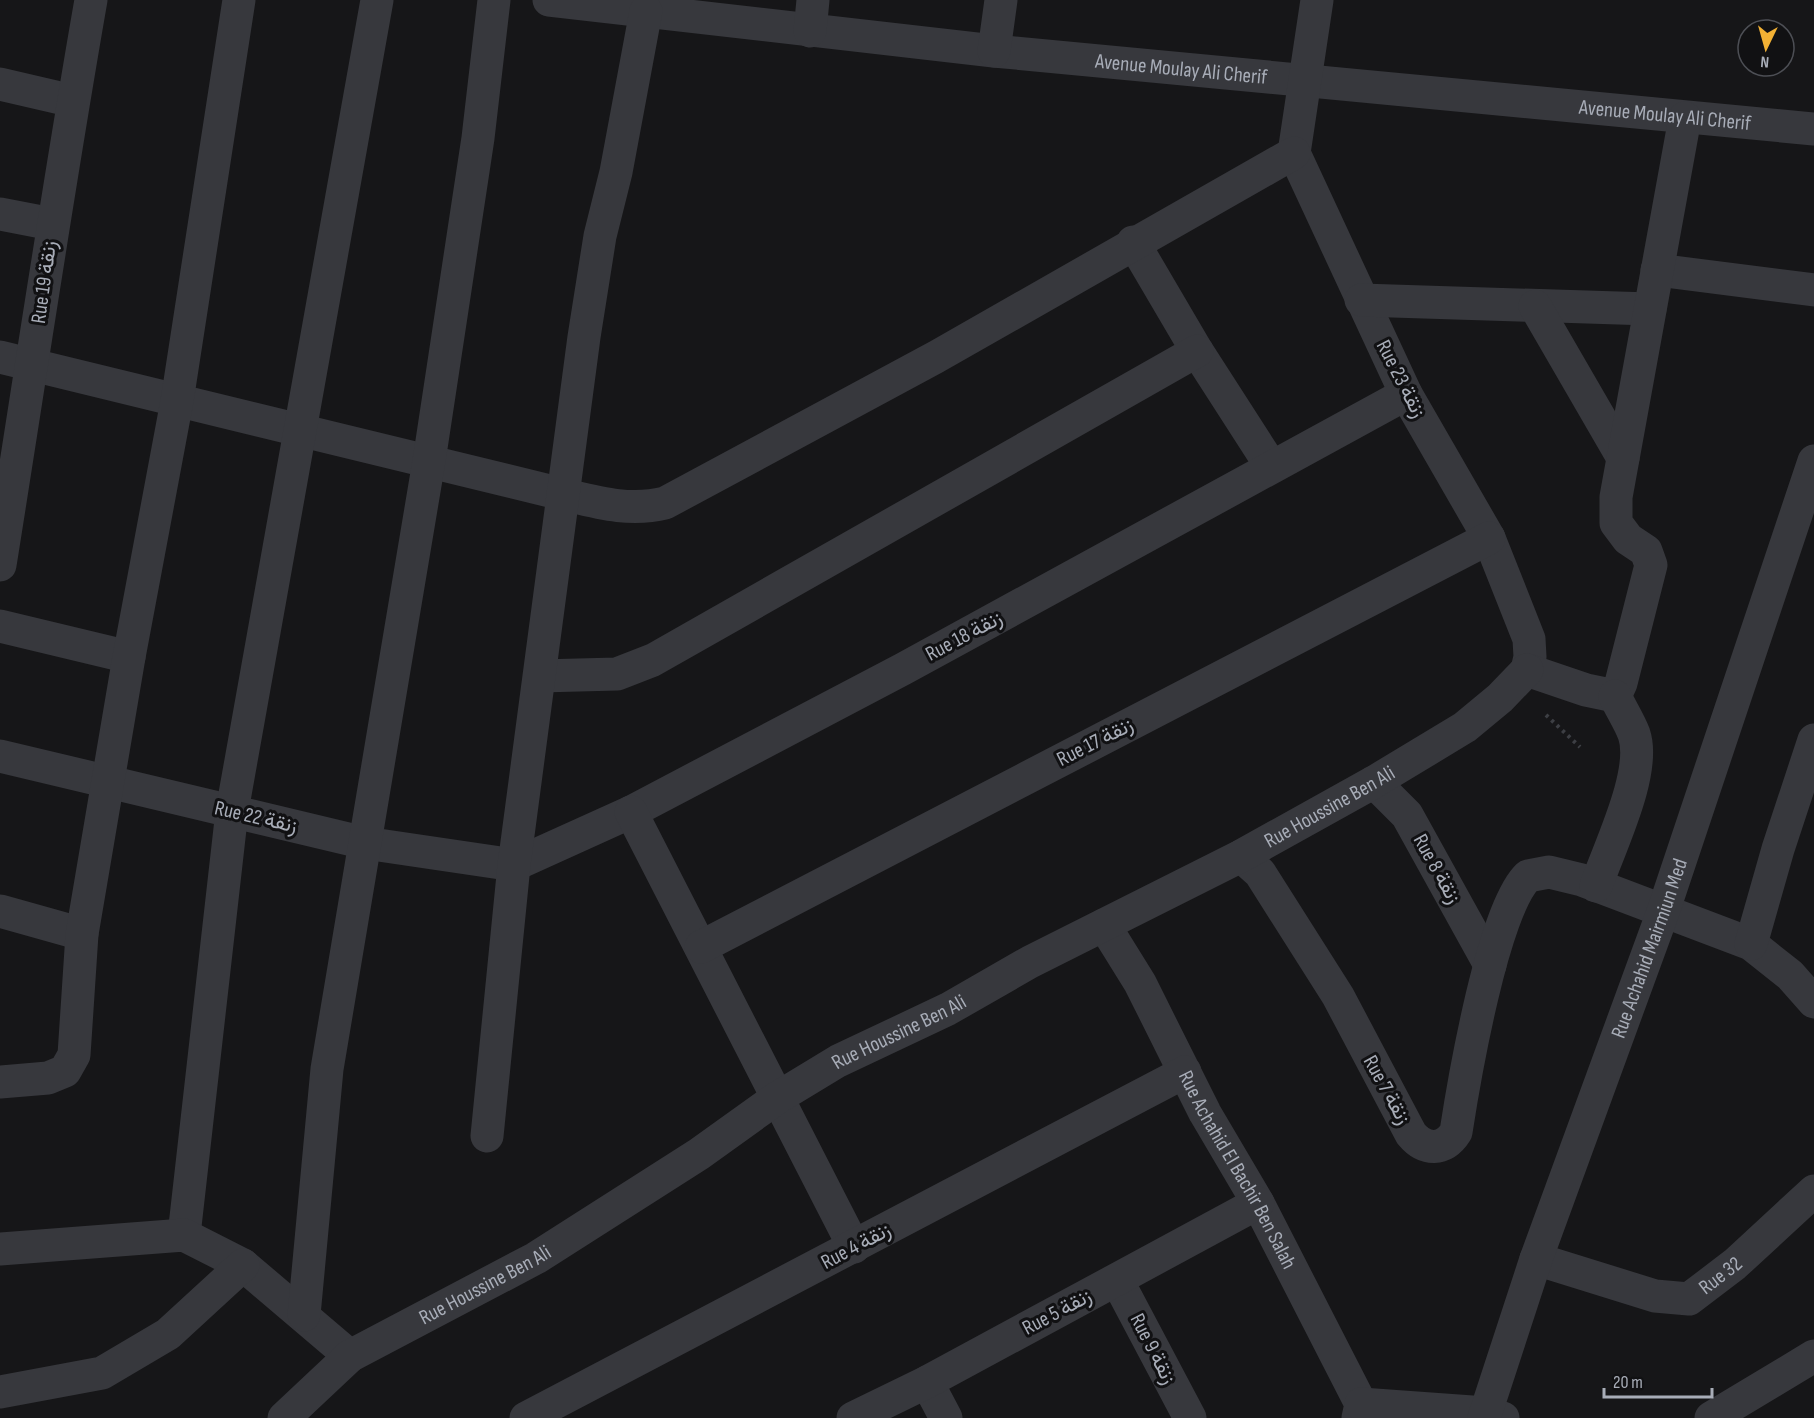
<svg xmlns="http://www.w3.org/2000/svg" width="1814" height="1418" font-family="'Sofia Sans Condensed',Vazirmatn,sans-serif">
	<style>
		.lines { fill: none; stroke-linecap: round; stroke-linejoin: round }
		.path { stroke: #3d3f44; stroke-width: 4; stroke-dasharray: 3 4.5; stroke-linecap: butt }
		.minor { stroke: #37383d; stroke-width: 33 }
		.labels { text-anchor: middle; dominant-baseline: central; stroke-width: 6; stroke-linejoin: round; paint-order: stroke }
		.street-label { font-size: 21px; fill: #a8adb8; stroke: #111113 }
	</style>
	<rect width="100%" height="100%" fill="#161618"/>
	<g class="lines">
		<polyline class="path" points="1546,715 1580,747"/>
		<g class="minor">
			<path id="s1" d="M549 0 994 51 1814 129"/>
			<polyline points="1317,0 1294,153 1406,394 1489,538 1529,639 1530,657 1527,670"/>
			<polyline points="810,31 813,0"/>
			<polyline points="994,51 1001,0"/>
			<polyline points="0,84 73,101"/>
			<polyline points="0,214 52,224"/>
			<polyline points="1133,242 1197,351 1271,466"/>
			<polyline points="1657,270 1814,290"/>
			<polyline points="1361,300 1650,309"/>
			<polyline points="1535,306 1623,458"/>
			<path d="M0 357 562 494C596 502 629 512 665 503L936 357 1294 153"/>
			<path d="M0 565C30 377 58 188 91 0"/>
			<polyline points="0,626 129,657"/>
			<polyline points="1527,670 1586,690 1615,696 1621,683 1651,565 1646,551 1628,539 1616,523 1616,497 1685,118"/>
			<polyline points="540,676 617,674 653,660 1197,351"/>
			<polyline points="0,756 365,843 514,865 631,812 903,669 1406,394"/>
			<polyline points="1374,782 1407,815 1490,965"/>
			<polyline points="631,812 854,1247"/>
			<path d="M1241 856 1260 873 1338 996 1411 1134C1425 1151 1444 1151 1456 1132 1464 1080 1493 909 1528 876L1549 872 1582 880 1751 944 1790 975 1814 1002"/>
			<path d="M1596 886C1609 848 1647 772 1634 734 1629 721 1621 709 1615 696"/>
			<polyline points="0,911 82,934"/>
			<path id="s2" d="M1104 925 1140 983 1205 1113 1258 1203 1361 1404 1358 1418"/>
			<polyline points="1751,944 1778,849 1814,740"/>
			<polyline points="701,947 1489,538"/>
			<polyline points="0,1082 48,1078 65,1071 74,1055 82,934 129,657 177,401 239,0"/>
			<polyline points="487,1136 514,865 584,337 600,236 616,172 646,11"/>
			<polyline points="184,1235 232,811 377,0"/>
			<polyline points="0,1249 184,1235 243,1265 350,1356"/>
			<path id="s3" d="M1536 1259 1655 1296 1689 1299 1735 1264 1814 1191"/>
			<polyline points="1117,1280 1190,1418"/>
			<polyline points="304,1315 327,1069 429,461 478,138 494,0"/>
			<polyline points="927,1382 946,1418"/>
			<polyline points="0,1392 102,1373 168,1334 243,1265"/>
			<polyline points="1361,1404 1486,1413 1503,1418"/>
			<path id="s4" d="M284 1418 350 1356 536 1258 699 1154 777 1098 838 1061 948 1009 1030 962 1241 856 1374 782 1465 727 1500 698 1527 670"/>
			<polyline points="526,1418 1185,1072"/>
			<polyline points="853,1418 927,1382 1258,1203"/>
			<path id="s5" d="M1484 1418 1536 1259 1663 912 1814 461"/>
			<polyline points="1711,1418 1814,1356"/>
		</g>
	</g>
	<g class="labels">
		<g class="street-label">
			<text stroke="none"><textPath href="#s1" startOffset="636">Avenue Moulay Ali Cherif</textPath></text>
			<text stroke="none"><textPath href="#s1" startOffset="1122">Avenue Moulay Ali Cherif</textPath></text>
			<text transform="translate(44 282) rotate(-82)">Rue 19 زنقة</text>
			<text transform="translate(1401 379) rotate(63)">Rue 23 زنقة</text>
			<text transform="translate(964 636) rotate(-28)">Rue 18 زنقة</text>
			<text transform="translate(1095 742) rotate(-27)">Rue 17 زنقة</text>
			<text stroke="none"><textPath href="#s4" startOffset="1215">Rue Houssine Ben Ali</textPath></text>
			<text transform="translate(256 817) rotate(13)">Rue 22 زنقة</text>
			<text transform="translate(1437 869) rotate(61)">Rue 8 زنقة</text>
			<text stroke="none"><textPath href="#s5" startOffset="498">Rue Achahid Mairmiun Med</textPath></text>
			<text stroke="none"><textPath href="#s4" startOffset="729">Rue Houssine Ben Ali</textPath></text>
			<text transform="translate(1387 1090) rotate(61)">Rue 7 زنقة</text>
			<text stroke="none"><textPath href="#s2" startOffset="279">Rue Achahid El Bachir Ben Salah</textPath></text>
			<text transform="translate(856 1246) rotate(-28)">Rue 4 زنقة</text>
			<text stroke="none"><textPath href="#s3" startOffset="198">Rue 32</textPath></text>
			<text stroke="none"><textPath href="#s4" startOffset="243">Rue Houssine Ben Ali</textPath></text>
			<text transform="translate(1057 1312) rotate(-28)">Rue 5 زنقة</text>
			<text transform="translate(1153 1349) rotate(63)">Rue 9 زنقة</text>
		</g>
	</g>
	<g transform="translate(1766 48) rotate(185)"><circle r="28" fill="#111113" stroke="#4d4f55" stroke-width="1.5"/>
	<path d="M0-4.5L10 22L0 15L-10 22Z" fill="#f2b134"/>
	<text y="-9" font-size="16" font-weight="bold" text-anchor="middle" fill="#a8adb8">N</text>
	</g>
	<path d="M1604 1388v9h108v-9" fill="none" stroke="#a8adb8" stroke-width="3"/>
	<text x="1613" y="1388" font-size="18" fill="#a8adb8" stroke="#111113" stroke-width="4.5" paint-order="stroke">20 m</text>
</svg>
